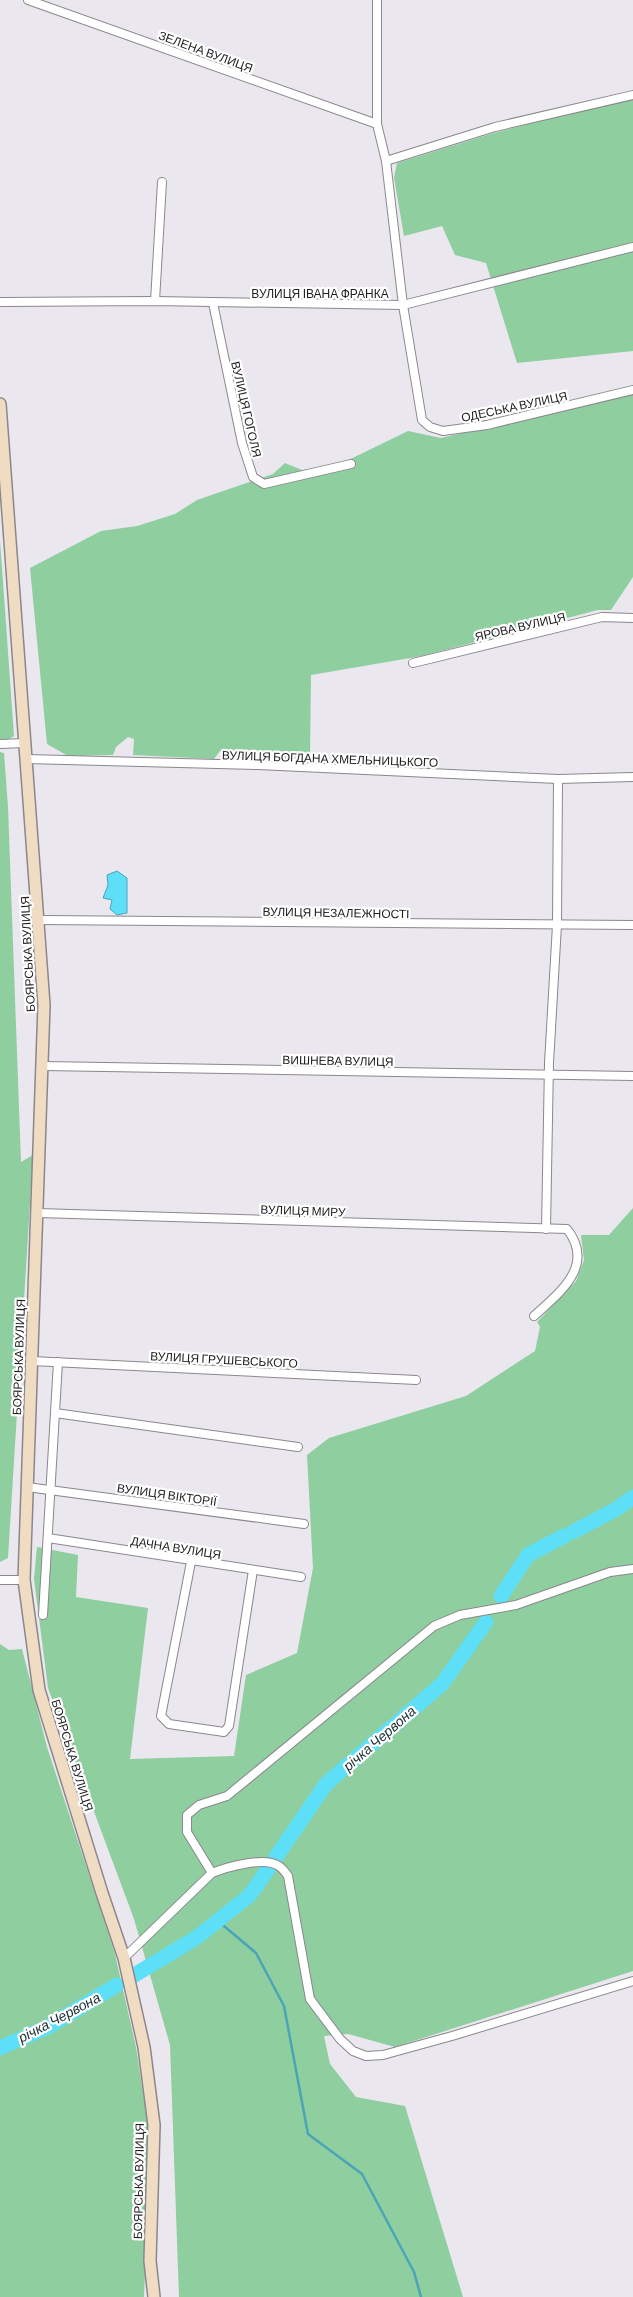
<svg xmlns="http://www.w3.org/2000/svg" width="633" height="2297" font-family="Barlow,sans-serif">
	<style>
		.green { fill: #8ece9f }
		.water { fill: #5edff8; stroke: #4ba5b7 }
		.lines { fill: none; stroke-linecap: round; stroke-linejoin: round }
		.stream { stroke: #4ba5b7; stroke-width: 2.5 }
		.river { stroke: #5edff8; stroke-width: 15 }
		.street-casing { stroke: #8a878e; stroke-width: 10 }
		.secondary-casing { stroke: #8a878e; stroke-width: 14 }
		.street { stroke: #fff; stroke-width: 8 }
		.secondary { stroke: #f0dcc2; stroke-width: 11 }
		.labels { text-anchor: middle; dominant-baseline: central; stroke-width: 4.5; stroke-linejoin: round; paint-order: stroke }
		.street-label { font-size: 12px; fill: #1f1d20; stroke: #fff }
		.water-label { font-size: 14px; font-style: italic; fill: #192f34; stroke: #fff }
	</style>
	<rect width="100%" height="100%" fill="#ebe7ef"/>
	<g class="green">
		<polygon points="633,97 633,351 517,363 486,263 455,255 442,226 404,236 394,178 397,163 497,132"/>
		<path d="M633 393V577L611 610H598L422 656 311 675 310 756C274 766 252 746 220 751L214 759 133 755 134 739 128 737 116 747 113 755 68 756 47 744 30 568 101 531 137 526 175 514 197 500 273 474 285 463 302 470 332 468 408 431 441 438Z"/>
		<polygon points="0,540 14,736 0,745"/>
		<polygon points="0,752 4,753 8,807 21,1162 33,1155 8,1558 0,1562"/>
		<polygon points="633,1208 633,1971 395,2047 348,2034 324,2036 330,2064 356,2097 405,2106 463,2297 179,2297 170,2045 134,1919 48,1688 34,1579 37,1547 78,1555 76,1597 148,1608 130,1759 234,1756 246,1675 297,1653 313,1568 307,1455 329,1438 466,1396 535,1351 540,1327 537,1322 576,1281 584,1260 581,1235 609,1235"/>
		<polygon points="0,1644 9,1650 22,1649 47,1747 115,1954 136,2047 148,2126 151,2200 144,2223 146,2247 144,2297 0,2297"/>
	</g>
	<polygon class="water" points="117,871 127,878 127,913 117,915 110,909 112,900 103,898 108,885 107,875"/>
	<g class="lines">
		<polyline class="stream" points="218,1921 256,1953 284,2006 308,2134 362,2174 414,2272 421,2297"/>
		<g class="river">
			<polyline points="573,1532 618,1508 633,1497"/>
			<polyline points="501,1596 528,1555 564,1536"/>
			<polyline points="276,1857 326,1784 442,1684 486,1622"/>
			<polyline points="131,1977 196,1938 250,1895 268,1869"/>
			<polyline points="0,2048 48,2027 117,1985"/>
		</g>
		<g class="street-casing">
			<g id="street">
				<polyline points="28,0 377,124 386,161 495,127 633,95"/>
				<polyline points="377,124 377,0"/>
				<polyline points="386,161 403,305 422,420 430,427 443,431 487,425 633,390"/>
				<polyline points="155,301 162,182"/>
				<polyline points="0,302 155,301 403,305 633,247"/>
				<polyline points="213,303 242,443 253,477 264,484 351,464"/>
				<polyline points="413,663 602,617 633,618"/>
				<polyline points="0,744 25,743"/>
				<polyline points="27,759 258,765 558,779 633,777"/>
				<polyline points="40,920 633,925"/>
				<polyline points="44,1066 633,1076"/>
				<path d="M38 1213 567 1229C596 1266 559 1293 534 1316"/>
				<polyline points="546,1229 549,1063 557,925 558,779"/>
				<polyline points="32,1361 416,1380"/>
				<polyline points="55,1413 298,1447"/>
				<polyline points="27,1487 304,1524"/>
				<polyline points="48,1538 301,1577"/>
				<polyline points="191,1562 161,1716 169,1724 224,1732 229,1726 253,1570"/>
				<polyline points="0,1580 24,1580"/>
				<polyline points="43,1615 58,1362"/>
				<polyline points="212,1873 187,1832 187,1815 199,1805 227,1796 434,1626 460,1615 516,1605 610,1572 633,1569"/>
				<path d="M124 1958 212 1873C227 1867 263 1857 277 1865 282 1867 285 1872 288 1876L310 1999 340 2039 353 2051 366 2056 383 2055 452 2036 633 1981"/>
			</g>
		</g>
		<g class="secondary-casing">
			<polyline id="secondary" points="0,404 44,1005 24,1580 39,1690 102,1893 124,1958 144,2047 154,2125 150,2261 154,2297"/>
		</g>
		<use href="#street" class="street"/>
		<use href="#secondary" class="secondary"/>
	</g>
	<g class="labels">
		<g class="street-label">
			<text transform="translate(206 51) rotate(20)">ЗЕЛЕНА ВУЛИЦЯ</text>
			<text x="320" y="293">ВУЛИЦЯ ІВАНА ФРАНКА</text>
			<text transform="translate(514 406) rotate(-12)">ОДЕСЬКА ВУЛИЦЯ</text>
			<text transform="translate(247 409) rotate(77)">ВУЛИЦЯ ГОГОЛЯ</text>
			<text transform="translate(520 626) rotate(-13)">ЯРОВА ВУЛИЦЯ</text>
			<text transform="translate(330 758) rotate(2)">ВУЛИЦЯ БОГДАНА ХМЕЛЬНИЦЬКОГО</text>
			<text transform="translate(336 912) rotate(1)">ВУЛИЦЯ НЕЗАЛЕЖНОСТІ</text>
			<text transform="translate(27 954) rotate(-93)">БОЯРСЬКА ВУЛИЦЯ</text>
			<text transform="translate(338 1060) rotate(1)">ВИШНЕВА ВУЛИЦЯ</text>
			<text transform="translate(303 1210) rotate(2)">ВУЛИЦЯ МИРУ</text>
			<text transform="translate(18 1357) rotate(-88)">БОЯРСЬКА ВУЛИЦЯ</text>
			<text transform="translate(224 1359) rotate(3)">ВУЛИЦЯ ГРУШЕВСЬКОГО</text>
			<text transform="translate(167 1494) rotate(8)">ВУЛИЦЯ ВІКТОРІЇ</text>
			<text transform="translate(176 1547) rotate(9)">ДАЧНА ВУЛИЦЯ</text>
			<text transform="translate(73 1755) rotate(73)">БОЯРСЬКА ВУЛИЦЯ</text>
			<text transform="translate(138 2181) rotate(-89)">БОЯРСЬКА ВУЛИЦЯ</text>
		</g>
		<g class="water-label">
			<text transform="translate(379 1738) rotate(-41)">річка Червона</text>
			<text transform="translate(59 2017) rotate(-28)">річка Червона</text>
		</g>
	</g>
</svg>
